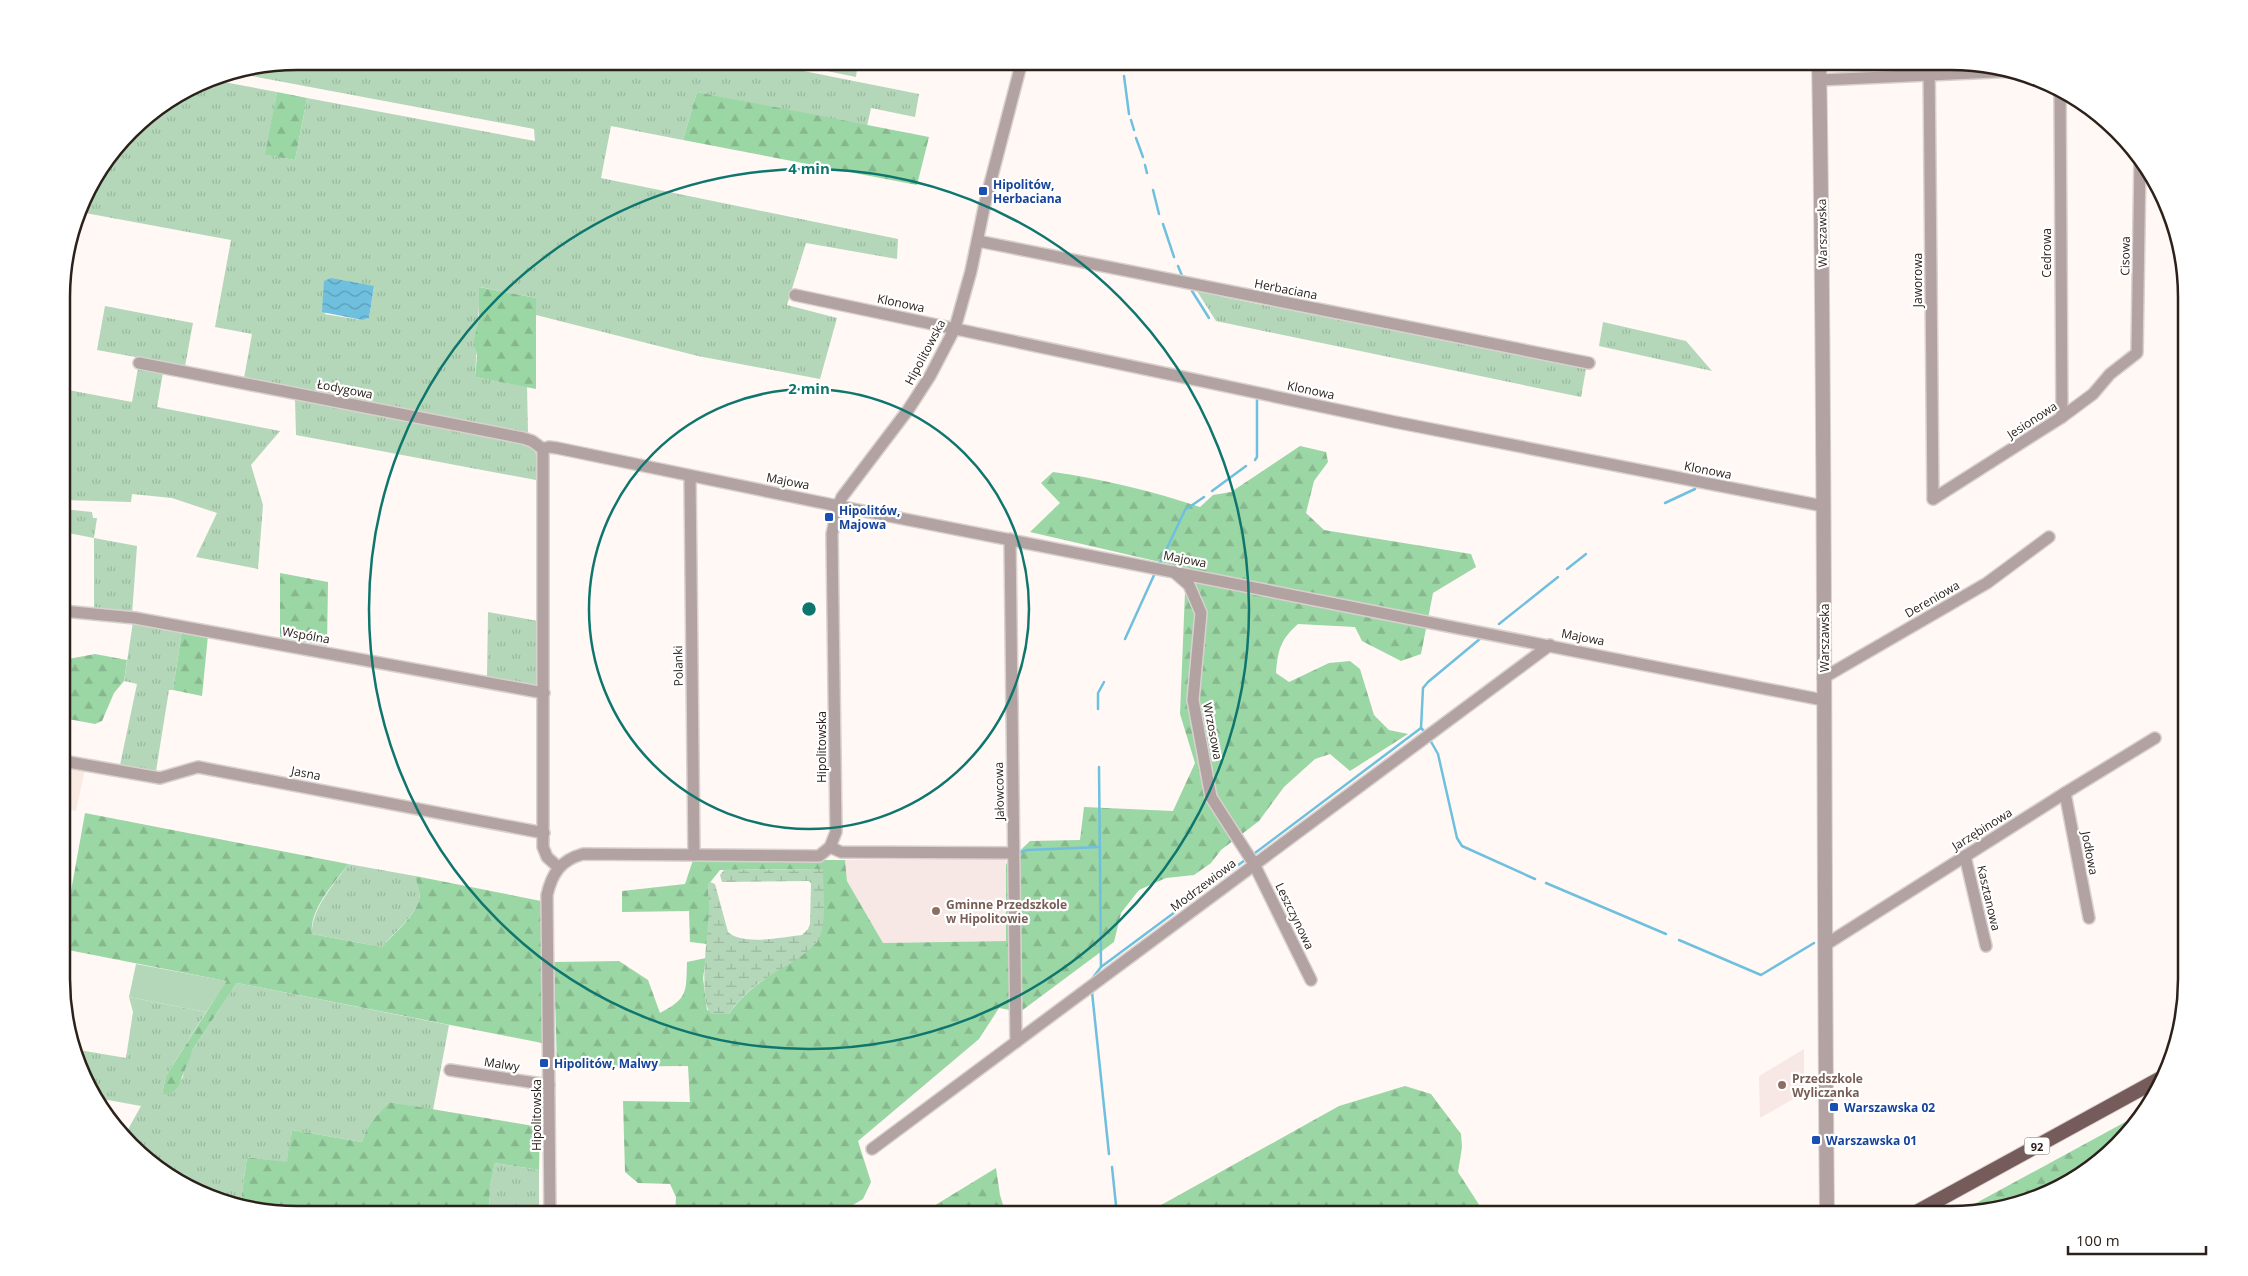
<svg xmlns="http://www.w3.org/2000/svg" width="2248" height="1276" font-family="'Open Sans',sans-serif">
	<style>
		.built { fill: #f9eae2 }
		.education { fill: #f8e8e5 }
		.grass { fill: url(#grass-tufts); fill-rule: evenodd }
		.forest { fill: url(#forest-firs) }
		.wetland { fill: url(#wetland-marsh) }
		.garden { fill: #b3d7b8 }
		.water { fill: url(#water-waves) }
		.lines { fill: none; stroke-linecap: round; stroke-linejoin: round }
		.stream { stroke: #6fc0df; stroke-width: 2.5 }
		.minor-casing { stroke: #d9d1ce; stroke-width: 14 }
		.tertiary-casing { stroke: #d9d1ce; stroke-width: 16 }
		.primary-casing { stroke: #d9d1ce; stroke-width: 16 }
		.minor { stroke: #b2a2a2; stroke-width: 11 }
		.tertiary { stroke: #b2a2a2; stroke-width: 14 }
		.primary { stroke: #755b5a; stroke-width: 14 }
		.ring { fill: none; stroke: #0f766e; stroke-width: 2.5 }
		.transit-dot { fill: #1a4fb4; stroke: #fff; stroke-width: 2 }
		.education-dot { fill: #8d6e63; stroke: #fff; stroke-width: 2 }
		.labels { text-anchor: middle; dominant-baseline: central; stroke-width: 4.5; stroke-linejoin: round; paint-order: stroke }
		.shield { fill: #fff; stroke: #6b645f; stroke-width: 1 }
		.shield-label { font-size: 11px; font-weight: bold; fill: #2c211b }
		.transit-label { font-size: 12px; font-weight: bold; fill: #164399; stroke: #fff; text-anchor: start }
		.street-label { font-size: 12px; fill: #2c211b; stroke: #fff }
		.education-label { font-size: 12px; font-weight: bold; fill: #785e54; stroke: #fff; text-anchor: start }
		.rim { fill: none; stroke: #2c211b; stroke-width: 2.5 }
		.centre { fill: #0f766e; stroke: #fff; stroke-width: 2.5 }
		.ring-label { font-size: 15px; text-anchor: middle; font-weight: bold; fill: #0f766e; stroke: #fff; stroke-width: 4.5; stroke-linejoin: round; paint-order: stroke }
	</style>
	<defs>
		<pattern id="grass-tufts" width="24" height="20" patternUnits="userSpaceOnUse" patternTransform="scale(1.25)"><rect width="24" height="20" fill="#b3d7b8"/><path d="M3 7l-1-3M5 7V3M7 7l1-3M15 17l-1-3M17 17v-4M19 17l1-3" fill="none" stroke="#9ab89e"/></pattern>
		<pattern id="forest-firs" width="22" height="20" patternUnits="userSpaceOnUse" patternTransform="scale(1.25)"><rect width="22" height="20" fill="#9bd6a5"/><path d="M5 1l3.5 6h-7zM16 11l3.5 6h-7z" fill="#86b78d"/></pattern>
		<pattern id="wetland-marsh" width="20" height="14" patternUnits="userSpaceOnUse" patternTransform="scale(1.25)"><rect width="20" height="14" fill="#b3d7b8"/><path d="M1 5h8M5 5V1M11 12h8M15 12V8" fill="none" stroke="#9ab89e"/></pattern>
		<pattern id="water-waves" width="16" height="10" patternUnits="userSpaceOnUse" patternTransform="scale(1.25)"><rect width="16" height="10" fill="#6fc0df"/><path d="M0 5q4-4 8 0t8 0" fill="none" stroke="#5b9cb4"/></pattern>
	</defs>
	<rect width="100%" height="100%" fill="#fff8f5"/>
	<polygon class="built" points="63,765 85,769 76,811 63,809"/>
	<g class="education">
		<polygon points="1006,859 1006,941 883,943 847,881 845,860"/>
		<polygon points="1804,1049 1804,1093 1760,1118 1759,1076"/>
	</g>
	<g class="grass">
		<path d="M297 61H753L919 94 915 117 871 108 867 126 697 92 683 140 611 126 601 178 898 239 897 259 806 243 787 305 837 318 820 379 698 356 536 315V298L480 287 475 377 527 387 528 433 244 378 252 334 215 327 231 240 80 212 86 193 141 120 207 79 277 92 266 155 295 160 307 98 535 141 534 129 236 73ZM374 286 369 318 361 320 324 314Z"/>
		<polygon points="779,61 858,61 856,77"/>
		<polygon points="1195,288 1223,297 1586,369 1581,397 1216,321"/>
		<polygon points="105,306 193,323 185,366 97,350"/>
		<polygon points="1603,322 1686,341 1712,371 1599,346"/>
		<polygon points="138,368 163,373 157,407 280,431 251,465 263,505 258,569 196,557 217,513 172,498 132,494 131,502 63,500 63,389 132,402"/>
		<polygon points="295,399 524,443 534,447 536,454 536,480 296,435"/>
		<polygon points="63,509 92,512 93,518 97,518 94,538 137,546 132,614 94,610 94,538 63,532"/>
		<polygon points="488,612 538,621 539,686 487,677"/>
		<polygon points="133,622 182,630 173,690 169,690 156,771 120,765 137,684 124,681"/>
		<path d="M348 864 415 876C417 883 421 893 419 900 414 918 393 933 382 947L312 934C311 908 335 884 348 864Z"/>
		<path d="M237 983 449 1025 433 1110 389 1102C377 1115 366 1125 362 1142L292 1130 288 1163 247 1157 240 1207 179 1183 126 1133 141 1106 97 1098 79 1050 126 1058 133 1012 129 997 206 1012 166 1076 162 1094H170L183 1077 184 1068 193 1049Z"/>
		<polygon points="495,1163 539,1170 539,1215 489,1215 490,1187"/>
	</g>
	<g class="forest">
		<polygon points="277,92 307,98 295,160 265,155"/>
		<polygon points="697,92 929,137 917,185 683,140"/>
		<polygon points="479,287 536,298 536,389 475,377 477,356 474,340 479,319"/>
		<path d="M1300 446 1326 452 1328 462 1314 481 1306 513 1324 530 1471 554 1476 567 1433 593 1421 654 1401 661 1362 641 1355 627 1298 624C1280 640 1278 650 1276 673L1289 682 1329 663 1350 661 1360 669 1374 715 1389 730 1408 734 1350 771 1330 754 1315 759 1284 787 1259 821 1221 850 1211 863 1194 875 1166 878 1139 890 1121 913 1114 942 1020 1012 999 1008 979 1039 858 1141 871 1182 863 1199 836 1215H675L676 1197 670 1184 638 1183 625 1172 623 1101 690 1102 688 1066 557 1067 554 962 619 961 648 980 660 1013C688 998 686 993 687 962L706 958 703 978 707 1010 729 1014C750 982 789 966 817 942L823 869 720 870 708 885 710 908 707 944 690 942 689 911 622 912V891L685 884 693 860H845L847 881 883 943 1006 941V864L1030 841 1080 840 1084 807 1173 811 1195 763 1180 714 1186 568 1030 532 1060 503 1041 483 1053 472C1103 479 1152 491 1200 507L1213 495 1231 492Z"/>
		<polygon points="280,573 328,582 327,646 280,637"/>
		<polygon points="182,630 208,635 202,696 173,690"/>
		<polygon points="95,654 127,660 124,681 114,693 102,721 95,724 63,718 63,660"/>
		<path d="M85 813 348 864C335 883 309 909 312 934L382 947C394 933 414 918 419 900 421 893 417 884 415 876L541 901 542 1043 237 983 193 1049 178 1087 170 1094H162L166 1076 226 981 63 949V936Z"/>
		<polygon points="1405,1086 1431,1094 1461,1134 1462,1147 1458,1172 1485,1214 1145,1214 1339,1106"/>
		<path d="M389 1102 540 1127 539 1170 495 1163 490 1187 489 1215H297L240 1207 247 1157 287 1162 292 1130 362 1142C366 1125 377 1115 389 1102Z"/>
		<polygon points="2138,1115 2082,1175 2026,1202 1966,1214 1956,1214"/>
		<polygon points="996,1168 1000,1195 1006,1215 919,1215"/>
	</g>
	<path class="wetland" d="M823 869C823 888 826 911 822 930 818 954 773 971 755 986 745 994 736 1003 729 1014H711C698 1001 708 932 709 911 710 903 708 893 708 884L710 882 715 884 728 932C743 946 782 937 802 935L808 929 810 924 811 884 809 881 722 882 720 875 724 870Z"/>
	<polygon class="garden" points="136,964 227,981 206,1012 129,997"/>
	<polygon class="water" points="331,278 374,286 369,318 362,320 322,312 324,281"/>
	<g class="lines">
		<g class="stream">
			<polyline points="1125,68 1126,62"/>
			<polyline points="1124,76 1129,114"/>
			<polyline points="1131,120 1134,130"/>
			<polyline points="1136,138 1143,157"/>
			<polyline points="1145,165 1147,173"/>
			<polyline points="1153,190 1159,214"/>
			<polyline points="1163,224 1174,257"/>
			<polyline points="1178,266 1183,278"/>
			<polyline points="1192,291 1209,318"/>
			<polyline points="1255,460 1257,457 1257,400"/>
			<polyline points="1212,491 1246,466"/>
			<polyline points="1665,503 1695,489"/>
			<polyline points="1160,563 1185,510 1204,497"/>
			<polyline points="1567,569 1586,554"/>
			<polyline points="1499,624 1558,577"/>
			<polyline points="1125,639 1155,573"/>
			<polyline points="1098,709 1098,693 1104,682"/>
			<polyline points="1425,732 1421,728 1423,688 1428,682 1481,638"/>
			<polyline points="1430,740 1438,754 1457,838 1462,846 1535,879"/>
			<polyline points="1099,767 1101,967"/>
			<polyline points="1018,853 1027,850 1100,847"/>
			<polyline points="1255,853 1421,728"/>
			<polyline points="1546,883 1666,934"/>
			<polyline points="1679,940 1761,975 1814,943"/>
			<polyline points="1091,980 1101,967 1245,860"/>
			<polyline points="1092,992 1109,1154"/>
			<polyline points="1112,1167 1117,1215"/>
		</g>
		<g class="minor-casing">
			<g id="minor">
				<polyline points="1929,61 1933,499"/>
				<polyline points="1820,80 2016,71"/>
				<polyline points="2060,89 2062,417"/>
				<polyline points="978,241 1589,363"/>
				<polyline points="795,295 1395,422 1823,506"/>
				<polyline points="139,363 523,438 532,441 543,449"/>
				<polyline points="543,449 549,447 557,448 838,506 1823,700"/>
				<polyline points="543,449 543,847 547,857 558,867"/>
				<polyline points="690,476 694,855"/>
				<polyline points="1933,499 2062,417 2093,394 2110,374 2137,353 2140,160"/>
				<polyline points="1010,539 1016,1042"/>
				<polyline points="1174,572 1189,585 1201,613 1193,700 1211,797 1254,864 1311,980"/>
				<polyline points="63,611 135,618 544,693"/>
				<polyline points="1823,678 1987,583 2049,537"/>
				<polyline points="63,761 160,778 198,767 544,833"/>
				<polyline points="2065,793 2089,918"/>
				<polyline points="830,847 841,852 1013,853"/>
				<polyline points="1965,856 1986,946"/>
				<polyline points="1825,945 2065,793 2155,738"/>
				<polyline points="450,1070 549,1085"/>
				<polyline points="872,1149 1550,645"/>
				<path d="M550 1215 547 895C552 873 561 860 583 854L819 856 830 847 836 832 832 534 838 506 842 497 908 410 930 376 955 328 971 271 985 203 1022 61"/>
			</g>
		</g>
		<g class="tertiary-casing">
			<path id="tertiary" d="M1819 61C1826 446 1823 830 1827 1214"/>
		</g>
		<g class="primary-casing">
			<polyline id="primary" points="1913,1214 2161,1078"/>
		</g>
		<use href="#minor" class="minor"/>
		<use href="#tertiary" class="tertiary"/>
		<use href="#primary" class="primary"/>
	</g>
	<g class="ring">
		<circle cx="809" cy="609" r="220"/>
		<circle cx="809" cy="609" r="440"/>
	</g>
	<g class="transit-dot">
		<rect x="978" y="186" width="10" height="10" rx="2.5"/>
		<rect x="824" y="512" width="10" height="10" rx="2.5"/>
		<rect x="539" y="1058" width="10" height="10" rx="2.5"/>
		<rect x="1829" y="1102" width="10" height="10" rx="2.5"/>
		<rect x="1811" y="1135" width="10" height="10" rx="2.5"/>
	</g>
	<g class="education-dot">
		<circle cx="936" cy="911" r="5"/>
		<circle cx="1782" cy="1085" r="5"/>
	</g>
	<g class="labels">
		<rect class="shield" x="2024.5" y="1137.5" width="25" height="17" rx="4"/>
		<g class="shield-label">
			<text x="2037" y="1146">92</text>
		</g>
		<g class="transit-label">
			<text x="993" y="184">Hipolitów,<tspan x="993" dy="14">Herbaciana</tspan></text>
			<text x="839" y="510">Hipolitów,<tspan x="839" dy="14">Majowa</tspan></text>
			<text x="554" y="1063">Hipolitów, Malwy</text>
			<text x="1844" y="1107">Warszawska 02</text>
			<text x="1826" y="1140">Warszawska 01</text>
		</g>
		<g class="street-label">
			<text transform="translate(1822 233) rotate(-91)">Warszawska</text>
			<text transform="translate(2046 253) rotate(-90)">Cedrowa</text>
			<text transform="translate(2125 256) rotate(-89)">Cisowa</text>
			<text transform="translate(1917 280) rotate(-90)">Jaworowa</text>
			<text transform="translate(1286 289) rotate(11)">Herbaciana</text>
			<text transform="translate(901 303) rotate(12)">Klonowa</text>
			<text transform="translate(925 352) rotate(-62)">Hipolitowska</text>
			<text transform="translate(345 389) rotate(11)">Łodygowa</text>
			<text transform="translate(1311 390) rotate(12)">Klonowa</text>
			<text transform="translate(2032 420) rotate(-33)">Jesionowa</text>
			<text transform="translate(1708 470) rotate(11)">Klonowa</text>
			<text transform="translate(788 481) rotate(11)">Majowa</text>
			<text transform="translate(1185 559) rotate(11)">Majowa</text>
			<text transform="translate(1932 599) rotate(-30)">Dereniowa</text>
			<text transform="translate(306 635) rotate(10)">Wspólna</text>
			<text transform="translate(1583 637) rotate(11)">Majowa</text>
			<text transform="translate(1824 638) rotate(-90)">Warszawska</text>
			<text transform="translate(678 666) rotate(-91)">Polanki</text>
			<text transform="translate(1213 731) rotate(79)">Wrzosowa</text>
			<text transform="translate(821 747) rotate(-90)">Hipolitowska</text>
			<text transform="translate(306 773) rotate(11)">Jasna</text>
			<text transform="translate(999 791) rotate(-91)">Jałowcowa</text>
			<text transform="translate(1982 829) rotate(-32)">Jarzębinowa</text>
			<text transform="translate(2090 853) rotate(79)">Jodłowa</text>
			<text transform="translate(1203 885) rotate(-37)">Modrzewiowa</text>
			<text transform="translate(1989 898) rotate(77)">Kasztanowa</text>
			<text transform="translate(1295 916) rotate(64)">Leszczynowa</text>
			<text transform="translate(502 1064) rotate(9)">Malwy</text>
			<text transform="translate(536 1115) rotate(-90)">Hipolitowska</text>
		</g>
		<g class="education-label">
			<text x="946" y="904">Gminne Przedszkole<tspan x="946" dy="14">w Hipolitowie</tspan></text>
			<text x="1792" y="1078">Przedszkole<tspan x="1792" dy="14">Wyliczanka</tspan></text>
		</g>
	</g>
	<path d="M0 0H2248V1276H0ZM297 70H1951A227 227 0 0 1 2178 297V979A227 227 0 0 1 1951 1206H297A227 227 0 0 1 70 979V297A227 227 0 0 1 297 70Z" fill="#fff" fill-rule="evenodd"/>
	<path class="rim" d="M297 70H1951A227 227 0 0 1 2178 297V979A227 227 0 0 1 1951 1206H297A227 227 0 0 1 70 979V297A227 227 0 0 1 297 70Z"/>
	<circle cx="809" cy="609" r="8" class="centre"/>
	<g class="ring-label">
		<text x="809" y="174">4 min</text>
		<text x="809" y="394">2 min</text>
	</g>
	<path d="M2068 1246v8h138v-8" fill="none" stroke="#2c211b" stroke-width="2.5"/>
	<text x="2076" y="1246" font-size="15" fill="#2c211b" stroke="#ffffff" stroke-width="4" paint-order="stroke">100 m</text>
</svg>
